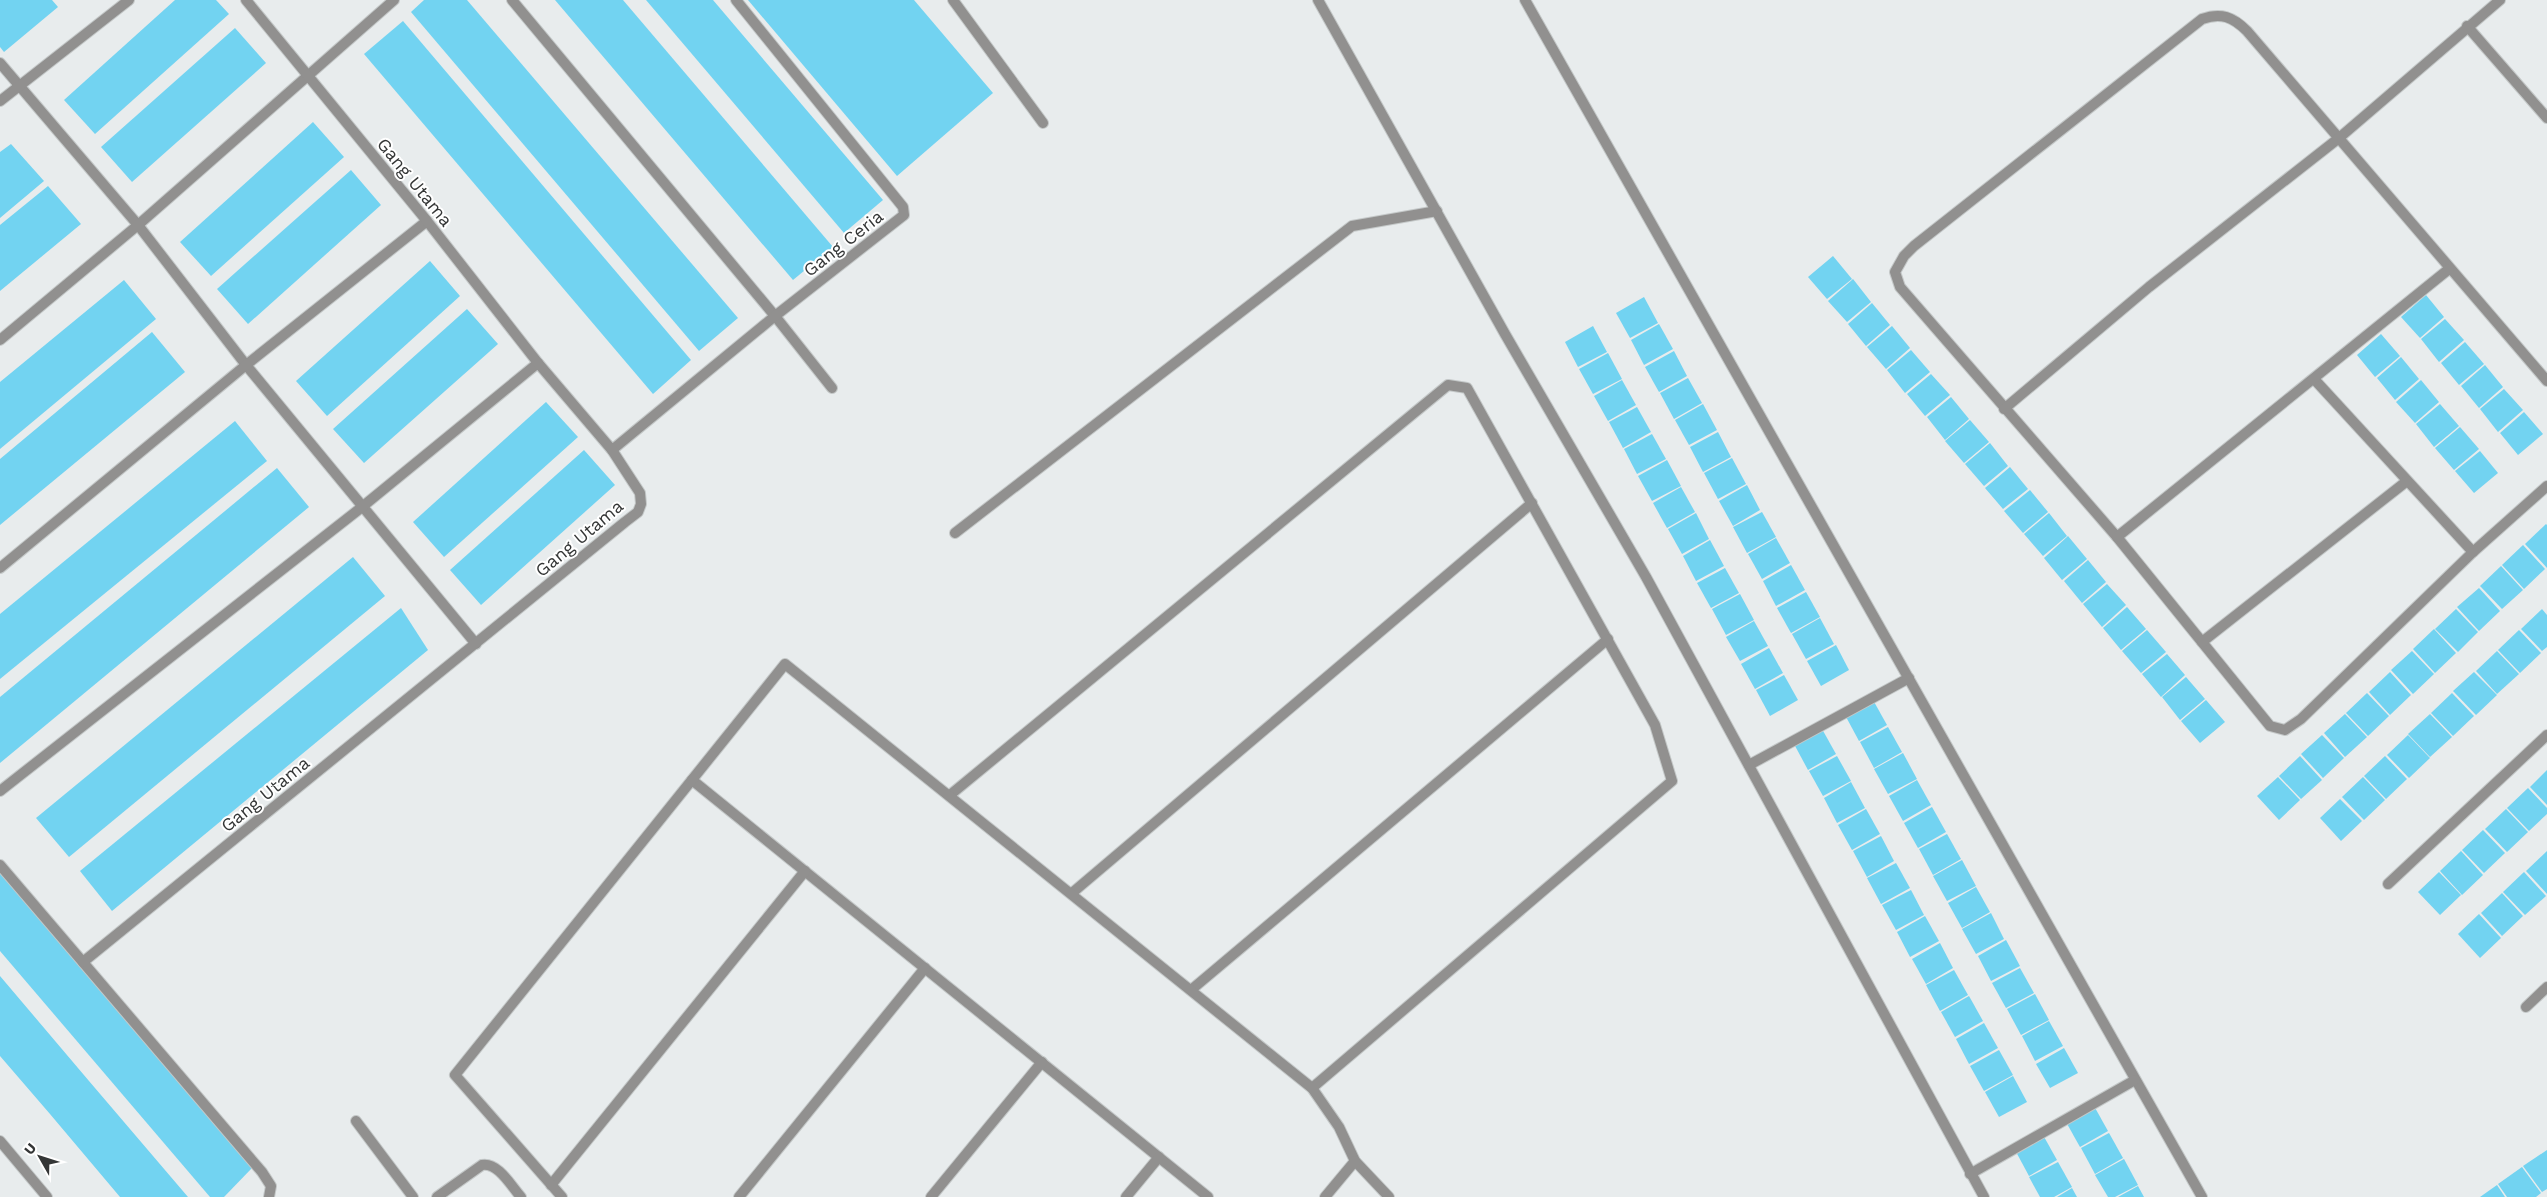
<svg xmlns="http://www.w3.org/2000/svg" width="2547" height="1197" font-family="'Work Sans',sans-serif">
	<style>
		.building { fill: #72d3f1 }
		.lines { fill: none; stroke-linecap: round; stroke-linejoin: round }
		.minor-casing { stroke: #c4c8c8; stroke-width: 12 }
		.minor { stroke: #91908f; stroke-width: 10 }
		.labels { text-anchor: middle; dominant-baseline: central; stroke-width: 4; stroke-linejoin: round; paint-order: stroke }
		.street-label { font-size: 18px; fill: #343636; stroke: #fff }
	</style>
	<rect width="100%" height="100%" fill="#e8eced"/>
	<g class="building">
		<polygon points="0,0 52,0 58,7 4,52 0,47"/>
		<polygon points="175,0 216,0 229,14 95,134 64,100"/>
		<polygon points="424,0 467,0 738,318 699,351 411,12"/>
		<polygon points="555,0 623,0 833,247 793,280"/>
		<polygon points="646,0 713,0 883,200 844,233"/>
		<polygon points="748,0 914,0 993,93 897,176"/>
		<polygon points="403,21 691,360 653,394 364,54"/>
		<polygon points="235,28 266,63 132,182 101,147"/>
		<polygon points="313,122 344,157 211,276 180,242"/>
		<polygon points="11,144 44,181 0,218 0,152"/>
		<polygon points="351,170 381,205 248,324 217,289"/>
		<polygon points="48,186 81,224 0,291 0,225"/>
		<polygon points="1833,256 1852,279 1827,299 1808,277"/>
		<polygon points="430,261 460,296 327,416 296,381"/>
		<polygon points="1853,279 1871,302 1847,322 1828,301"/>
		<polygon points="124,280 156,319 0,449 0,382"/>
		<polygon points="2426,295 2444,317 2420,338 2401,317"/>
		<polygon points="1644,297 1658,323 1630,338 1616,313"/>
		<polygon points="1872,303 1890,325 1866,346 1848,324"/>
		<polygon points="467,309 498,344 364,463 333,429"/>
		<polygon points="2445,319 2464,340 2439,362 2421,339"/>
		<polygon points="1659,324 1673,349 1644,365 1631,340"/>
		<polygon points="1593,326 1607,352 1578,367 1565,342"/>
		<polygon points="1892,326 1910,348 1886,369 1867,347"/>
		<polygon points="152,332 185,372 0,525 0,459"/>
		<polygon points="2381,334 2400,356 2375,377 2357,355"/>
		<polygon points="2465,342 2484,364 2459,385 2441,363"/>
		<polygon points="1911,350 1930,372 1905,393 1887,370"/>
		<polygon points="1674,351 1687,376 1659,392 1645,367"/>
		<polygon points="1608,353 1622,379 1593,394 1579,369"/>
		<polygon points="2401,357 2419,379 2395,400 2377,378"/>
		<polygon points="2485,365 2503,387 2479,408 2461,386"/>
		<polygon points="1931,374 1950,395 1925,416 1907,394"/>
		<polygon points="1688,378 1702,403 1674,419 1660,393"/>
		<polygon points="1622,380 1636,405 1608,421 1594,396"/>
		<polygon points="2421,380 2439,402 2415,423 2396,402"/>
		<polygon points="2504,389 2523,410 2498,432 2480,409"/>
		<polygon points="1951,397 1969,419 1945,440 1927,417"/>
		<polygon points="546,402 578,437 444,557 413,522"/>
		<polygon points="1703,404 1717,430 1689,445 1675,420"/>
		<polygon points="2440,404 2459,426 2434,447 2416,424"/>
		<polygon points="1637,407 1651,432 1623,448 1609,422"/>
		<polygon points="2524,412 2543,434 2518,455 2500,433"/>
		<polygon points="1970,420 1989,442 1964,463 1945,441"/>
		<polygon points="235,421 267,461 0,679 0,614"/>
		<polygon points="2460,427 2479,449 2454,470 2435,448"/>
		<polygon points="1718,432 1731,457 1703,472 1690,447"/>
		<polygon points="1652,434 1666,459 1637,474 1624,449"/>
		<polygon points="1990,443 2008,466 1984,486 1965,464"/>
		<polygon points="584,450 615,485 481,605 450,570"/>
		<polygon points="2480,451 2498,473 2474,493 2455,471"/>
		<polygon points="1732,458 1746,484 1718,499 1704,473"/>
		<polygon points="1667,460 1681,486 1652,501 1638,476"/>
		<polygon points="2010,467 2028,489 2003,509 1985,488"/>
		<polygon points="277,468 309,507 0,763 0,697"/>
		<polygon points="1747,485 1760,510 1733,526 1719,501"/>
		<polygon points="1681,487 1695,512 1667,528 1653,503"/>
		<polygon points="2030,490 2048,512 2023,533 2004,511"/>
		<polygon points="1762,512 1776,537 1747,553 1733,527"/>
		<polygon points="1696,513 1709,539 1682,554 1668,529"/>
		<polygon points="2049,513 2067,536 2043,556 2024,534"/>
		<polygon points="2546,524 2547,525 2547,568 2525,544"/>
		<polygon points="2068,536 2087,559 2062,580 2044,558"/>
		<polygon points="1776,538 1790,563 1762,579 1748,554"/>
		<polygon points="1710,540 1724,566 1696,581 1683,556"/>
		<polygon points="2523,545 2545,569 2524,589 2502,565"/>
		<polygon points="353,557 385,596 69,857 36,818"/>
		<polygon points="2088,560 2106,582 2082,603 2064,581"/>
		<polygon points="1791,565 1805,590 1776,606 1763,581"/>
		<polygon points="2501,566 2523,590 2502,609 2480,586"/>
		<polygon points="1725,568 1739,593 1711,608 1697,583"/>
		<polygon points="2107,584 2126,605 2102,627 2083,604"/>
		<polygon points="2479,588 2500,611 2479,631 2457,607"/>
		<polygon points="1806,592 1820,617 1791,633 1777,608"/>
		<polygon points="1740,594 1754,620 1726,635 1712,609"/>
		<polygon points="2127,607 2146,629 2121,650 2103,628"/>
		<polygon points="401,608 428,650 112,911 80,871"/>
		<polygon points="2456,609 2478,632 2458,652 2435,629"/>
		<polygon points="2542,609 2547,615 2547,647 2542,651 2521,629"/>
		<polygon points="1820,618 1834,644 1806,659 1792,634"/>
		<polygon points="1754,621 1768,646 1740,661 1726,637"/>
		<polygon points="2434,629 2456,653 2435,673 2413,649"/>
		<polygon points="2147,630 2166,652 2141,673 2122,651"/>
		<polygon points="2519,630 2541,653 2520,673 2498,650"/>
		<polygon points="1836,645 1849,670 1821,686 1807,661"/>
		<polygon points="1769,648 1783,673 1755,689 1741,664"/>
		<polygon points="2412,651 2434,674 2413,694 2391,670"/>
		<polygon points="2497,651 2519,674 2497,694 2476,671"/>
		<polygon points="2167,654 2185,675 2161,697 2142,674"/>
		<polygon points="2390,672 2411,695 2390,715 2369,692"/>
		<polygon points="2474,672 2497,695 2476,715 2453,691"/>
		<polygon points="1784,675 1798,700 1770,716 1756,690"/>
		<polygon points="2186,677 2205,699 2180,720 2162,697"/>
		<polygon points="2367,693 2389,716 2368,736 2346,713"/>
		<polygon points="2452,693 2474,716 2453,736 2431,713"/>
		<polygon points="1873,700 1887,725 1859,741 1845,715"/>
		<polygon points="2206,700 2225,722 2200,743 2181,721"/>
		<polygon points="2345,714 2367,737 2345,757 2324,733"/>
		<polygon points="2430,714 2452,737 2430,757 2408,734"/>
		<polygon points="1888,727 1902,752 1874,768 1860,742"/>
		<polygon points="1822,729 1836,754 1808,770 1794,744"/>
		<polygon points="2322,735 2344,758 2323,778 2301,754"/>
		<polygon points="2408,735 2430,758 2409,778 2387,755"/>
		<polygon points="1903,753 1917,779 1888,794 1874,769"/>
		<polygon points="1837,756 1851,781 1823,796 1809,771"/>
		<polygon points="2300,756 2322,780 2301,799 2279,776"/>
		<polygon points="2385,756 2407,779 2386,799 2364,776"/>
		<polygon points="2547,770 2547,805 2530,787"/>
		<polygon points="2278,777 2300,800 2279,820 2257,796"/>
		<polygon points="2363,777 2385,800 2364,820 2342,797"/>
		<polygon points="1917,780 1931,805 1903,821 1889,796"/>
		<polygon points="1851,782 1865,808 1837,823 1824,798"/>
		<polygon points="2528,788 2547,808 2547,814 2529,831 2507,808"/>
		<polygon points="2340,799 2362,821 2341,841 2320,818"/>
		<polygon points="1932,807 1946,832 1918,848 1904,823"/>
		<polygon points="1866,809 1880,834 1852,850 1838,825"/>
		<polygon points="2506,809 2528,832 2507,852 2485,829"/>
		<polygon points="2483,830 2505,853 2484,873 2462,850"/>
		<polygon points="1947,834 1961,859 1933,875 1919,849"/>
		<polygon points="1881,836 1894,861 1867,877 1853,851"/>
		<polygon points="2461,851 2483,875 2462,895 2440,871"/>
		<polygon points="2547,851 2547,894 2526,871"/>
		<polygon points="1962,860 1976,886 1947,901 1933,876"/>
		<polygon points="1896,863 1910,888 1881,904 1867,878"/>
		<polygon points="0,871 252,1168 224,1197 210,1197 0,951"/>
		<polygon points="2439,872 2461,895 2440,915 2418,892"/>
		<polygon points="2524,872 2546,896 2525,915 2503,892"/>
		<polygon points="1976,887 1990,912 1962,928 1948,903"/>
		<polygon points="1911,890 1924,915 1896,930 1882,905"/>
		<polygon points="2502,893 2523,916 2502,936 2481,913"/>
		<polygon points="1991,913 2004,939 1976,954 1962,929"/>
		<polygon points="2479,914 2501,938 2480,958 2458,934"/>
		<polygon points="1925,916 1939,941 1910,957 1897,932"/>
		<polygon points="2006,940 2020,966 1991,981 1978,956"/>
		<polygon points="1940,943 1953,968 1926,984 1912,959"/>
		<polygon points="2020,968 2034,993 2006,1008 1992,983"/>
		<polygon points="1954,970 1968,995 1940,1011 1926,985"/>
		<polygon points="0,976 89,1081 188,1197 120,1197 50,1114 0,1056"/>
		<polygon points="2035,994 2049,1020 2021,1035 2007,1009"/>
		<polygon points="1969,996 1983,1021 1955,1037 1941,1012"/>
		<polygon points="2049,1021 2063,1046 2035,1061 2022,1036"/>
		<polygon points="1984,1023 1998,1048 1969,1064 1956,1039"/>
		<polygon points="2064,1048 2078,1073 2050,1088 2036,1064"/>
		<polygon points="1999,1050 2013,1075 1984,1091 1970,1066"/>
		<polygon points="2013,1076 2027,1102 1999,1117 1985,1092"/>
		<polygon points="2094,1106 2108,1131 2080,1147 2066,1122"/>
		<polygon points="2109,1133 2123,1158 2095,1174 2081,1148"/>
		<polygon points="2043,1135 2057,1160 2029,1176 2015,1150"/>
		<polygon points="2547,1150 2547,1189 2542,1192 2523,1166"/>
		<polygon points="2124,1159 2138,1185 2115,1197 2108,1197 2095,1175"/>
		<polygon points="2058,1162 2072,1187 2054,1197 2040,1197 2029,1177"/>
		<polygon points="2522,1167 2541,1193 2536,1197 2507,1197 2498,1184"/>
		<polygon points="2497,1185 2505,1197 2480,1197"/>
		<polygon points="2138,1186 2144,1197 2118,1197"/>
		<polygon points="2072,1188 2077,1197 2057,1197"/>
	</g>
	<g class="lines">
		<g class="minor-casing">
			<g id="minor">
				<polyline points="512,0 775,316 832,388"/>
				<polyline points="953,0 1043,123"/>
				<polyline points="1318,0 1505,334 1646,577 1984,1197"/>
				<polyline points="1525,0 2202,1197"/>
				<polyline points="2467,26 2547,118"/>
				<polyline points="0,63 138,225 246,365 476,644"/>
				<polyline points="0,101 129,0"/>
				<polyline points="0,340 138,225 394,0"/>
				<polyline points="2314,379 2473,552"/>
				<path d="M2547 381 2247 31C2233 17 2221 12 2202 19L1914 246 1904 256 1895 272 1900 287 2117 537 2270 726 2285 730 2301 719 2473 552 2547 486"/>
				<polyline points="2004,409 2149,287 2339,138 2500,0"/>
				<polyline points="612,450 775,316 904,215 903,207 736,0"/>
				<polyline points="955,533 1352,226 1437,211"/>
				<polyline points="2117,537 2449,269"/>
				<polyline points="0,568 246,365 427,221"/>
				<polyline points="2202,642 2407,481"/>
				<polyline points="1749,765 1909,678"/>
				<polyline points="692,780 1208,1197"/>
				<polyline points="0,791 362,507 538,363"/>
				<polyline points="950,795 1448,385 1467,388 1655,725 1672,781 1312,1088"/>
				<polyline points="0,865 262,1172 271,1186 269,1197"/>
				<polyline points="2388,884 2547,735"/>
				<polyline points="1072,893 1532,503"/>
				<polyline points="83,962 625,522 638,512 641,504 640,493 612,450 538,363 427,221 246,0"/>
				<polyline points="1191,990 1608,639"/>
				<polyline points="2526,1007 2547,987"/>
				<polyline points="356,1121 413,1197"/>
				<polyline points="0,1141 47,1197"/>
				<polyline points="1970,1174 2135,1080"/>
				<polyline points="551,1185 805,871"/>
				<path d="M437 1197 482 1165C498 1162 511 1186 521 1197"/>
				<polyline points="562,1197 455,1075 785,664 1312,1088 1339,1127 1355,1161 1389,1197"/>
				<polyline points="739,1197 925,968"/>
				<polyline points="931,1197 1042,1062"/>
				<polyline points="1126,1197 1159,1157"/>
				<polyline points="1325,1197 1355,1161"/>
			</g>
		</g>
		<use href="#minor" class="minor"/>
	</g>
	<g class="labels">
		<g class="street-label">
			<text transform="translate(415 182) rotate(51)">Gang Utama</text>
			<text transform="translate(843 243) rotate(-38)">Gang Ceria</text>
			<text transform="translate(579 538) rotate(-40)">Gang Utama</text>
			<text transform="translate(265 794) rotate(-39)">Gang Utama</text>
		</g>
	</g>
	<g transform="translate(40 1157) rotate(309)" stroke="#ffffff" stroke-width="4" paint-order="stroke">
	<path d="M0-4L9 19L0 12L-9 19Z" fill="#343636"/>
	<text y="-8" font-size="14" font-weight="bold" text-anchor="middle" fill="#343636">U</text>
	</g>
</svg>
